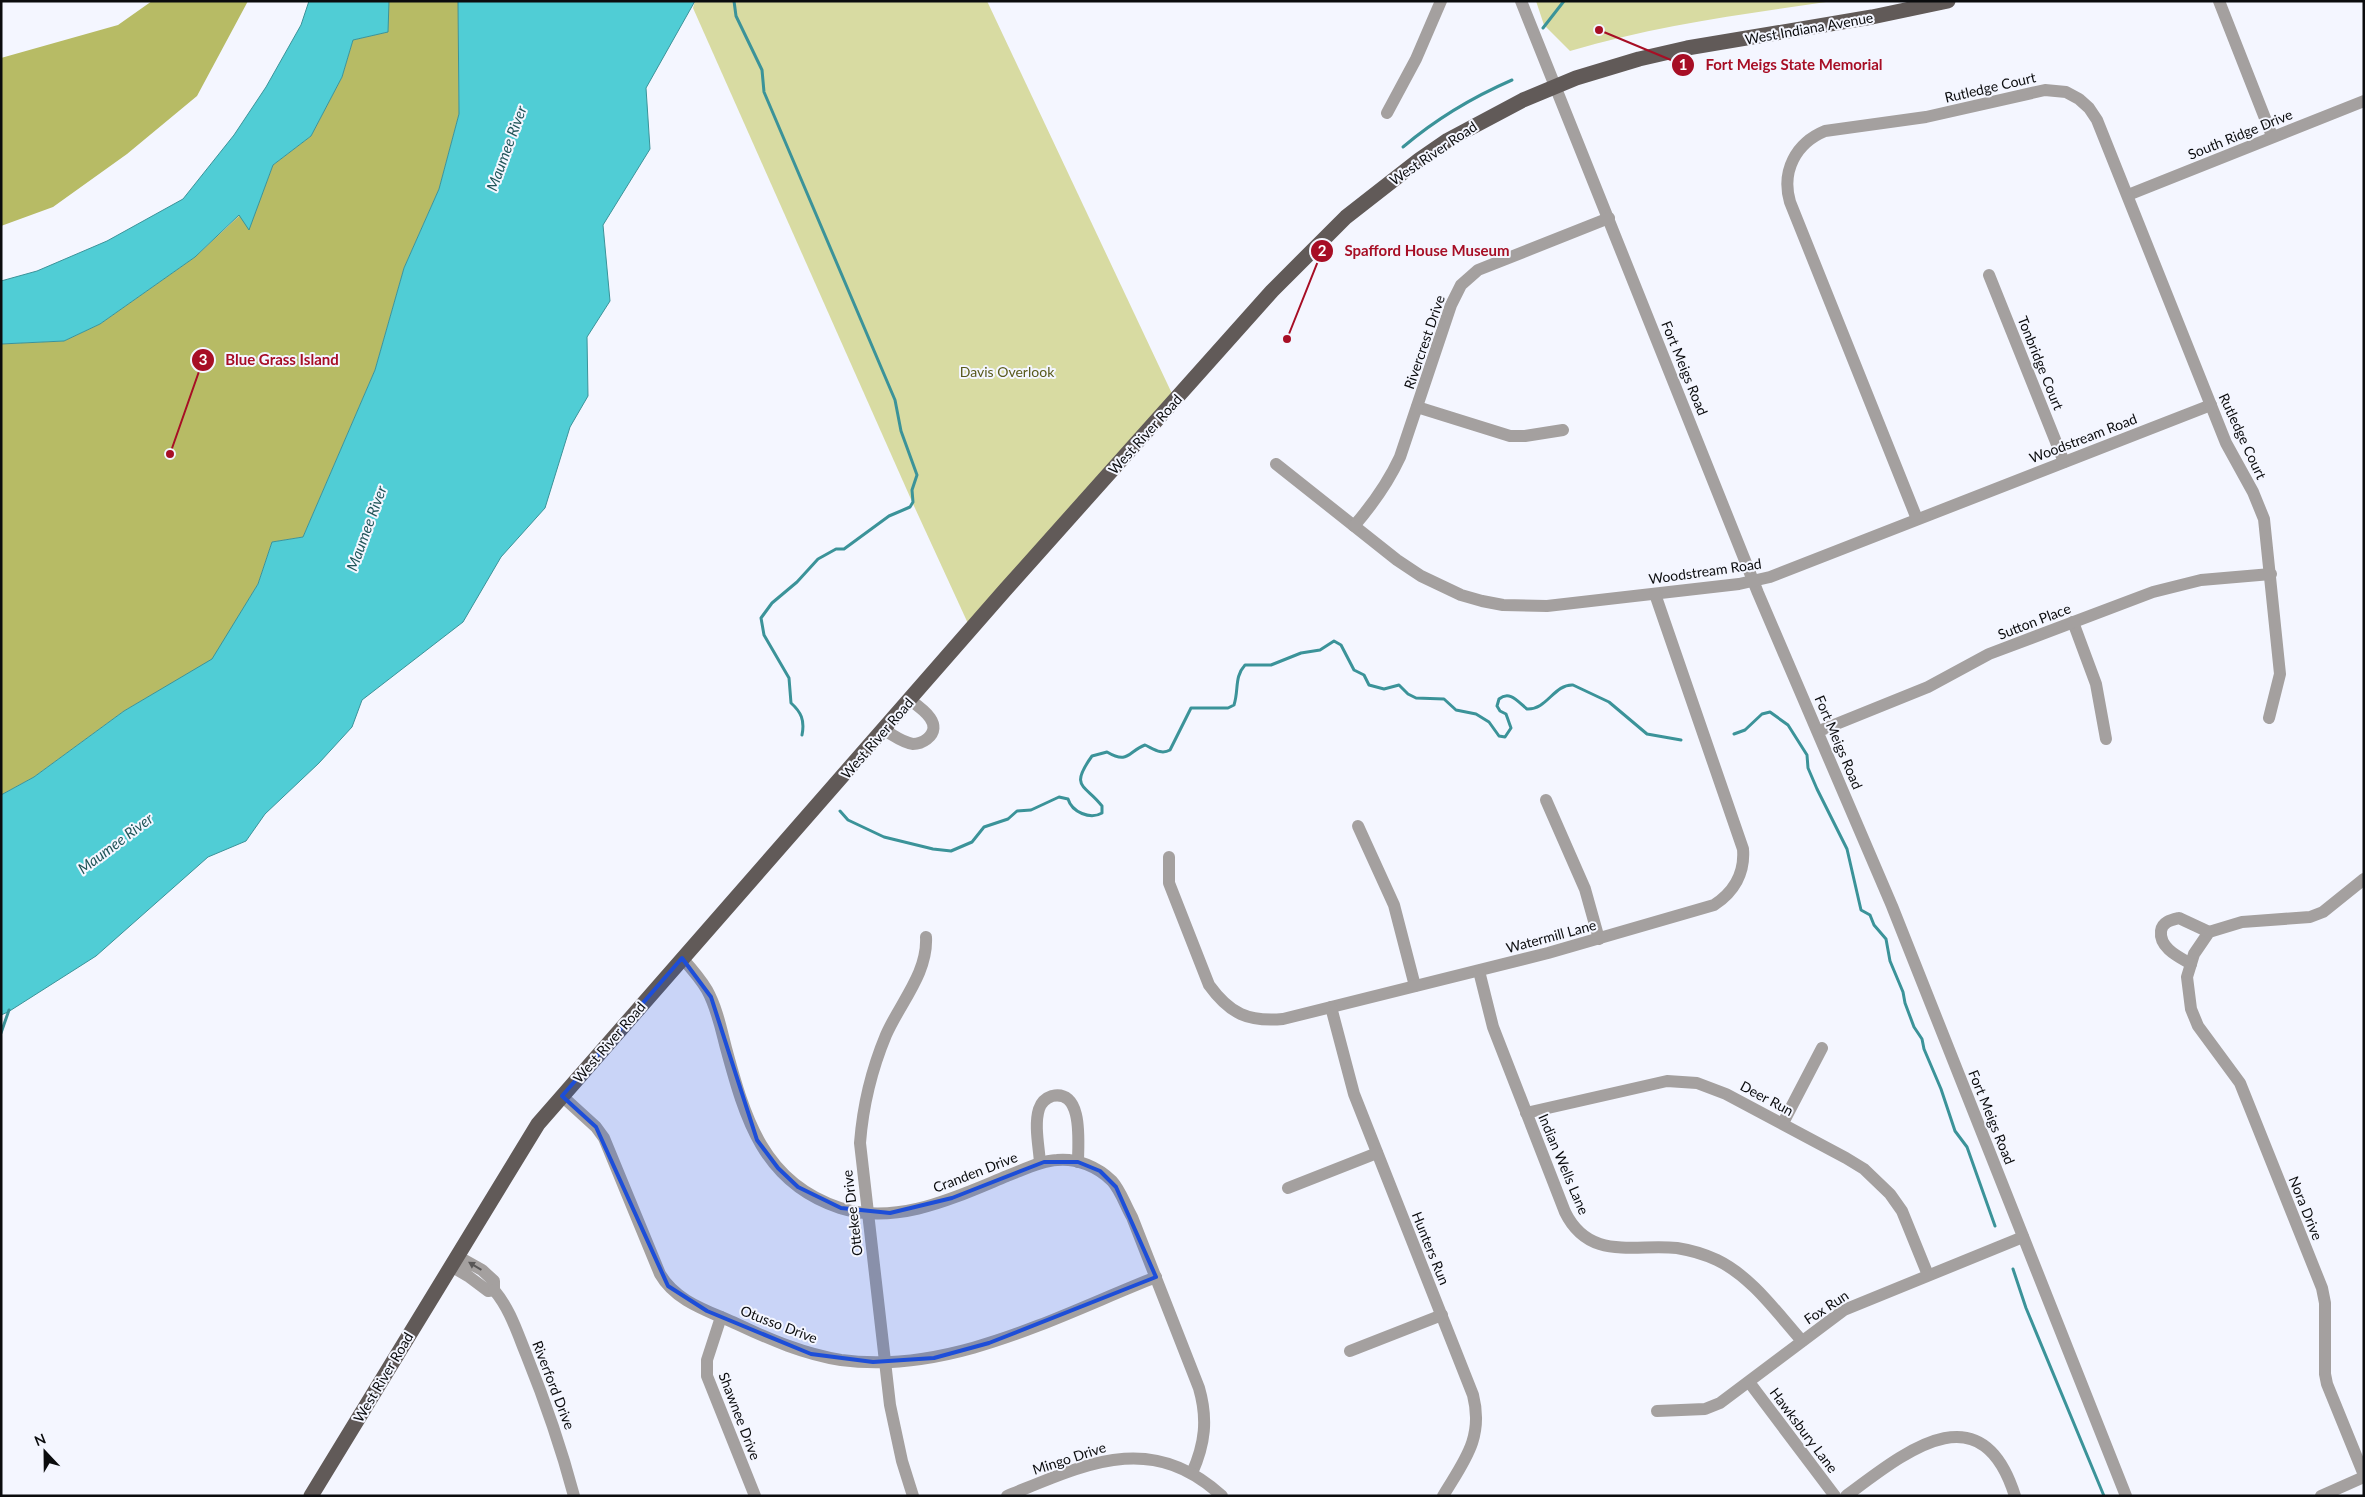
<svg xmlns="http://www.w3.org/2000/svg" width="2365" height="1497" font-family="Lato,sans-serif">
	<style>
		.green { fill: #d8dba2 }
		.forest { fill: #b7bb65 }
		.water { fill: #50cdd5; stroke: #3b9399 }
		.lines { fill: none; stroke-linecap: round; stroke-linejoin: round }
		.stream { stroke: #3b9399; stroke-width: 3 }
		.minor { stroke: #a4a09f; stroke-width: 12 }
		.major { stroke: #615a58; stroke-width: 15 }
		.oneway { fill: #585656 }
		.marked { fill: #1d4ed8; fill-opacity: 0.2; stroke: #1d4ed8; stroke-width: 4; stroke-linejoin: round }
		.labels { text-anchor: middle; dominant-baseline: central; stroke-width: 4; stroke-linejoin: round; paint-order: stroke }
		.street-label { font-size: 14px; fill: #0b0c0e; stroke: #f4f6ff }
		.park-label { font-size: 14px; fill: #58591b; stroke: #f4f6ff }
		.water-label { font-size: 15px; font-style: italic; fill: #1f5458; stroke: #f4f6ff }
		.leader { fill: none; stroke: #a70e25; stroke-width: 2 }
		.callout-dot { fill: #a70e25; stroke: #f4f6ff; stroke-width: 2 }
		.mark-label { font-size: 15px; text-anchor: middle; font-weight: bold; fill: #fff }
		.callout-label { font-size: 15px; text-anchor: middle; font-weight: bold; fill: #a70e25; stroke: #f4f6ff; stroke-width: 4; stroke-linejoin: round; paint-order: stroke }
	</style>
	<rect width="100%" height="100%" fill="#f4f6ff"/>
	<g class="green">
		<polygon points="695,1 987,1 1175,400 971,630 914,506 693,8"/>
		<path d="M1536 1H1833C1744 14 1656 25 1570 51L1544 25Z"/>
	</g>
	<g class="forest">
		<polygon points="152,1 248,1 197,96 127,154 53,207 1,226 1,58 118,25"/>
		<polygon points="389,1 458,1 459,114 439,189 404,268 375,370 303,537 272,542 258,584 213,659 124,711 34,777 1,795 1,344 64,341 100,324 195,257 240,215 249,229 273,165 311,136 342,77 353,40 387,32"/>
	</g>
	<g class="water">
		<polygon points="309,1 389,1 388,32 353,40 342,77 311,136 273,165 249,230 239,215 195,257 100,324 64,341 1,344 1,281 37,271 107,241 183,199 234,135 266,87 301,25"/>
		<polygon points="458,1 695,1 646,88 650,149 603,225 610,301 587,337 588,396 570,427 545,508 501,557 463,622 362,700 352,727 319,763 265,814 246,841 208,857 96,956 8,1012 1,1015 1,795 34,777 124,711 212,659 258,584 272,542 303,537 375,370 404,268 439,189 459,114"/>
	</g>
	<g class="lines">
		<g class="stream">
			<path d="M734 1 736 16 762 70 764 92 895 400 901 431 917 475 912 490 913 502 910 507 889 516 844 549H836L818 559 797 582 772 603 761 618 764 635 789 678 791 703C801 712 805 720 802 735"/>
			<polyline points="1543,28 1564,1"/>
			<path d="M1403 147C1436 119 1473 97 1512 80"/>
			<polyline points="1734,734 1745,730 1762,714 1770,712 1788,725 1807,755 1808,768 1817,789 1847,849 1861,910 1870,915 1874,925 1886,939 1890,961 1903,992 1905,1003 1914,1027 1922,1039 1924,1049 1941,1089 1955,1131 1967,1147 1995,1226"/>
			<path d="M840 811 848 820 884 837 933 849 951 851 972 842 984 827 1008 819 1017 811 1031 810 1059 797 1068 799C1072 812 1090 820 1102 813V806C1085 784 1069 788 1092 756L1107 752C1129 765 1128 751 1145 745 1154 749 1161 755 1170 750L1191 708H1228L1234 705C1239 690 1234 677 1245 665H1271L1301 653 1320 650 1334 641 1341 645 1354 670 1364 675 1369 685 1384 689 1399 685 1408 694 1416 698 1444 699 1456 710 1476 714 1489 722 1499 736 1505 737 1511 728 1506 714 1500 711 1497 706 1499 699C1510 690 1518 702 1527 709 1547 710 1554 684 1573 685L1609 702 1647 734 1681 740"/>
			<polyline points="1,1033 9,1010"/>
			<polyline points="2013,1269 2026,1308 2104,1496"/>
		</g>
		<g class="minor">
			<polyline points="1521,1 1758,593 1892,906 2126,1496"/>
			<polyline points="2219,1 2272,136"/>
			<polyline points="1387,113 1416,59 1441,1"/>
			<polyline points="2128,195 2364,101"/>
			<polyline points="1989,275 2064,462"/>
			<polyline points="1417,407 1510,436 1525,436 1563,430"/>
			<polyline points="1276,464 1397,560 1421,576 1461,595 1482,601 1503,605 1547,606 1739,584 1770,577 2211,405"/>
			<path d="M1917 519 1790 202C1781 171 1796 143 1825 131L1926 117 2045 90 2066 92 2079 99 2089 108 2097 120 2226 443 2253 492 2264 519 2280 674 2269 718"/>
			<path d="M1354 526C1373 504 1388 483 1400 457L1451 305 1461 285 1478 270 1609 218"/>
			<polyline points="2073,622 2096,684 2106,739"/>
			<path d="M884 730C893 735 903 743 913 744 918 744 923 742 927 739 945 724 921 708 910 700"/>
			<polyline points="1819,731 1928,687 1989,654 2153,592 2201,580 2271,574"/>
			<polyline points="1546,800 1585,889 1599,939"/>
			<polyline points="1358,826 1394,905 1415,986"/>
			<path d="M1169 857V883L1209 985C1230 1014 1248 1022 1283 1019L1548 953 1714 905C1734 892 1745 873 1743 849L1655 594"/>
			<polyline points="2364,879 2323,912 2310,917 2242,922 2209,932 2194,954 2187,977 2191,1009 2198,1026 2240,1083 2322,1288 2325,1303 2325,1374 2327,1384 2364,1475"/>
			<path d="M682 958C691 968 700 978 707 990 717 1008 721 1029 726 1048 745 1118 763 1183 840 1208 897 1226 956 1197 1007 1176 1023 1170 1040 1161 1057 1160 1077 1158 1098 1167 1112 1181 1121 1191 1125 1205 1132 1217L1199 1388C1208 1419 1205 1444 1192 1473"/>
			<path d="M2191 964C2179 957 2159 948 2161 931 2162 922 2171 920 2179 918L2209 932"/>
			<path d="M1479 971 1493 1027 1565 1212C1589 1261 1633 1244 1677 1248 1690 1250 1704 1254 1717 1260 1752 1277 1777 1313 1802 1341"/>
			<path d="M1331 1007 1354 1094 1473 1395C1484 1438 1464 1461 1443 1496"/>
			<path d="M562 1096 596 1127 604 1138 660 1274C676 1302 709 1311 737 1324 771 1340 804 1354 841 1360 950 1375 1057 1316 1156 1277"/>
			<polyline points="1526,1113 1667,1081 1697,1083 1726,1094 1846,1158 1864,1169 1890,1194 1902,1211 1928,1275"/>
			<polyline points="1783,1123 1822,1048"/>
			<path d="M1040 1163C1039 1147 1034 1125 1039 1109 1041 1103 1046 1098 1052 1096 1084 1089 1078 1144 1078 1162"/>
			<polyline points="1288,1188 1377,1153"/>
			<polyline points="451,1266 468,1276 488,1291 494,1290 494,1281 482,1270 457,1256"/>
			<path d="M494 1290C510 1309 517 1332 526 1354 545 1401 561 1447 574 1496"/>
			<polyline points="721,1317 707,1360 707,1376 755,1496"/>
			<polyline points="1350,1351 1442,1315"/>
			<polyline points="1749,1382 1835,1496"/>
			<polyline points="1657,1411 1705,1409 1720,1403 1844,1310 2023,1237"/>
			<path d="M913 1496 902 1461 890 1405 860 1143C863 1104 871 1071 886 1035 900 1003 928 973 926 937"/>
			<path d="M1007 1496C1084 1465 1150 1430 1222 1496"/>
			<path d="M1846 1496C1904 1453 1981 1388 2015 1496"/>
			<polyline points="2321,1496 2364,1477"/>
		</g>
		<polyline class="major" points="311,1496 538,1124 1005,590 1272,291 1346,217 1419,160 1448,140 1523,100 1576,78 1639,59 1687,48 1872,17 1948,1"/>
	</g>
	<defs><path id="oneway-solid" d="M-6-.8H1V-3.2L6.5 0L1 3.2V.8H-6Z" transform="scale(1.25)"/></defs>
	<use class="oneway" href="#oneway-solid" transform="translate(475 1266) rotate(-149)"/>
	<path class="marked" d="M682 958 711 997 757 1140 778 1168 798 1187 841 1208 890 1213 952 1198 1044 1162H1078L1100 1171 1116 1187 1156 1277 989 1343 934 1358 873 1362 811 1354 707 1311 668 1286 596 1127 562 1096Z"/>
	<g class="labels">
		<g class="street-label">
			<text transform="translate(1809 28) rotate(-10)">West Indiana Avenue</text>
			<text transform="translate(1990 87) rotate(-13)">Rutledge Court</text>
			<text transform="translate(2240 134) rotate(-22)">South Ridge Drive</text>
			<text transform="translate(1433 153) rotate(-34)">West River Road</text>
			<text transform="translate(1424 342) rotate(-71)">Rivercrest Drive</text>
			<text transform="translate(2041 363) rotate(68)">Tonbridge Court</text>
			<text transform="translate(1685 368) rotate(68)">Fort Meigs Road</text>
			<text transform="translate(1145 434) rotate(-48)">West River Road</text>
			<text transform="translate(2243 436) rotate(65)">Rutledge Court</text>
			<text transform="translate(2083 438) rotate(-21)">Woodstream Road</text>
			<text transform="translate(1705 571) rotate(-8)">Woodstream Road</text>
			<text transform="translate(2034 621) rotate(-21)">Sutton Place</text>
			<text transform="translate(877 738) rotate(-49)">West River Road</text>
			<text transform="translate(1839 742) rotate(67)">Fort Meigs Road</text>
			<text transform="translate(1551 936) rotate(-15)">Watermill Lane</text>
			<text transform="translate(609 1042) rotate(-49)">West River Road</text>
			<text transform="translate(1767 1098) rotate(28)">Deer Run</text>
			<text transform="translate(1992 1117) rotate(68)">Fort Meigs Road</text>
			<text transform="translate(1564 1164) rotate(67)">Indian Wells Lane</text>
			<text transform="translate(975 1172) rotate(-21)">Cranden Drive</text>
			<text transform="translate(2306 1208) rotate(68)">Nora Drive</text>
			<text transform="translate(852 1213) rotate(-97)">Ottekee Drive</text>
			<text transform="translate(1431 1248) rotate(68)">Hunters Run</text>
			<text transform="translate(1826 1307) rotate(-33)">Fox Run</text>
			<text transform="translate(779 1324) rotate(21)">Otusso Drive</text>
			<text transform="translate(383 1377) rotate(-59)">West River Road</text>
			<text transform="translate(554 1385) rotate(69)">Riverford Drive</text>
			<text transform="translate(740 1416) rotate(69)">Shawnee Drive</text>
			<text transform="translate(1804 1430) rotate(53)">Hawksbury Lane</text>
			<text transform="translate(1069 1458) rotate(-18)">Mingo Drive</text>
		</g>
		<g class="park-label">
			<text x="1007" y="371">Davis Overlook</text>
		</g>
		<g class="water-label">
			<text transform="translate(506 148) rotate(-70)">Maumee River</text>
			<text transform="translate(366 528) rotate(-70)">Maumee River</text>
			<text transform="translate(115 843) rotate(-37)">Maumee River</text>
		</g>
	</g>
	<path class="leader" d="M1599 30L1683 65M1287 339L1322 251M170 454L203 360"/>
	<g class="callout-dot">
		<circle cx="1599" cy="30" r="5"/>
		<circle cx="1287" cy="339" r="5"/>
		<circle cx="170" cy="454" r="5"/>
		<circle cx="1683" cy="65" r="12"/>
		<circle cx="1322" cy="251" r="12"/>
		<circle cx="203" cy="360" r="12"/>
	</g>
	<g class="mark-label">
		<text x="1683" y="70">1</text>
		<text x="1322" y="256">2</text>
		<text x="203" y="365">3</text>
	</g>
	<g class="callout-label">
		<text x="1794" y="70">Fort Meigs State Memorial</text>
		<text x="1427" y="256">Spafford House Museum</text>
		<text x="282" y="365">Blue Grass Island</text>
	</g>
	<rect width="2365" height="1497" fill="none" stroke="#0b0c0e" stroke-width="5"/>
	<g transform="translate(45 1452) rotate(338)" stroke="#f4f6ff" stroke-width="4" paint-order="stroke">
	<path d="M0-4L9 19L0 12L-9 19Z" fill="#0b0c0e"/>
	<text y="-8" font-size="14" font-weight="bold" text-anchor="middle" fill="#0b0c0e">N</text>
	</g>
</svg>
